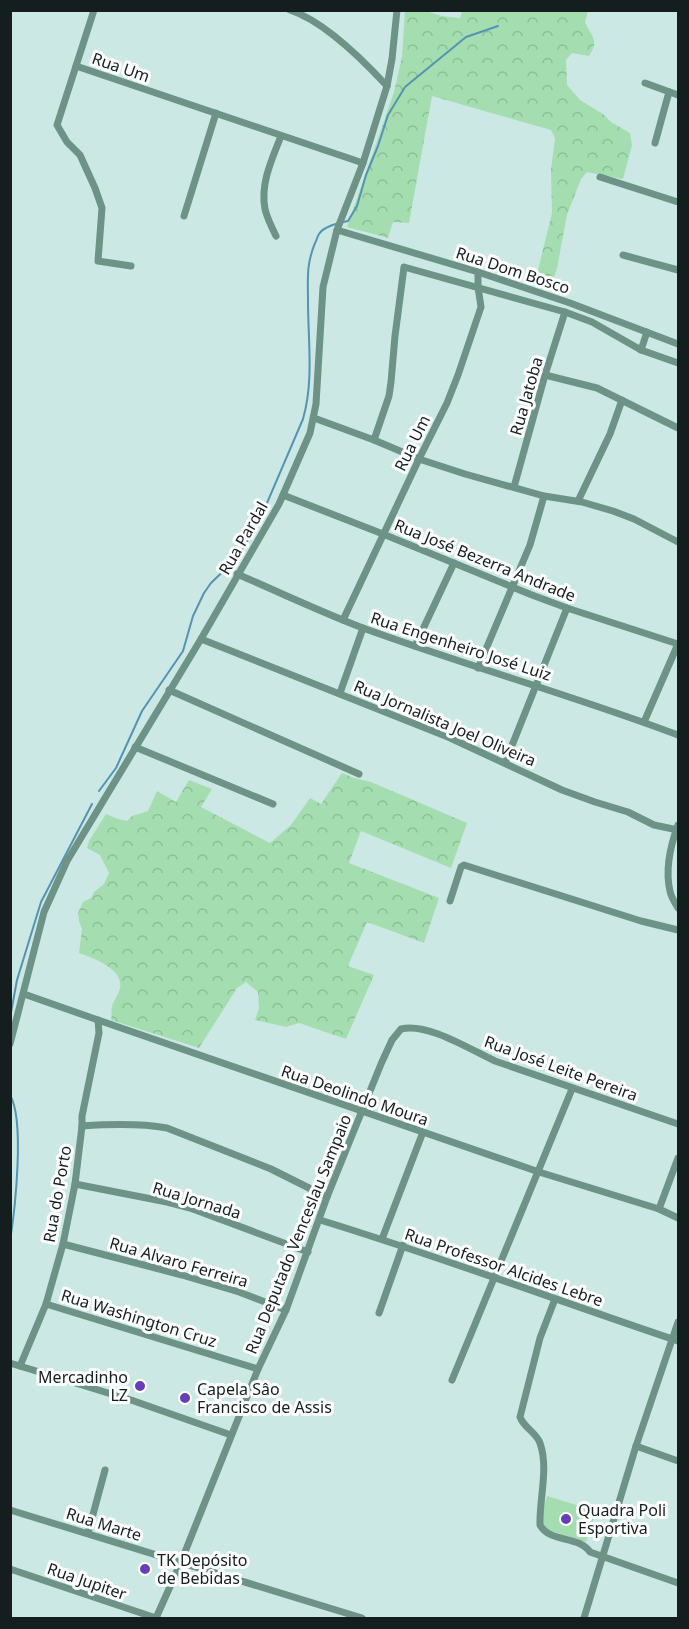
<svg xmlns="http://www.w3.org/2000/svg" width="689" height="1629" font-family="'Noto Sans',sans-serif">
	<style>
		.forest { fill: url(#forest-crowns) }
		.pitch { fill: #a4deb0 }
		.lines { fill: none; stroke-linecap: round; stroke-linejoin: round }
		.stream { stroke: #5493b1; stroke-width: 2 }
		.minor { stroke: #6d9386; stroke-width: 7 }
		.poi-dot { fill: #643fb8; stroke: #fff; stroke-width: 2 }
		.labels { text-anchor: middle; dominant-baseline: central; stroke-width: 6; stroke-linejoin: round; paint-order: stroke }
		.street-label { font-size: 16px; fill: #141e1e; stroke: #fff }
		.poi-label { font-size: 16px; fill: #141e1e; stroke: #fff; text-anchor: start }
	</style>
	<defs>
		<pattern id="forest-crowns" width="20" height="18" patternUnits="userSpaceOnUse" patternTransform="scale(1.5)"><rect width="20" height="18" fill="#a4deb0"/><path d="M2 6a3 3 0 1 1 6 0M12 15a3 3 0 1 1 6 0" fill="none" stroke="#8cbe97"/></pattern>
	</defs>
	<rect width="100%" height="100%" fill="#cbe8e5"/>
	<g class="forest">
		<path d="M405 11H426L442 16 460 18 462 11H588L585 22C591 37 600 39 589 56L572 53 566 60 567 85 580 100 603 114 611 122 630 133 632 145 623 179 587 172 581 179 567 215 557 268 553 280 550 283 539 280 537 274 552 213 551 170 555 138 551 130 432 96 409 223 393 222 388 238 347 227 394 92 402 57Z"/>
		<path d="M342 773 354 778 371 782 467 823 451 868 361 831 349 863 439 898 424 943 367 922 348 966 374 975 346 1039 299 1023 286 1027 255 1020 259 1008 258 992 246 982 237 988 199 1048 111 1020C112 1016 111 1010 112 1006 114 1000 119 994 120 988 124 969 93 958 79 953L82 929 79 921 78 913 83 902 91 898 94 892 104 884 109 873 100 855 87 848 89 841 106 814 118 819 127 821 132 816 148 811 157 791 176 802 189 780 212 789 201 807 270 843 291 825 310 798 321 804Z"/>
	</g>
	<polygon class="pitch" points="547,1496 596,1511 586,1542 538,1527"/>
	<g class="lines">
		<g class="stream">
			<path d="M99 791 116 768 142 711 183 651 193 616 204 593 211 583 238 557 261 517 303 419C314 381 308 340 308 302 308 279 306 265 315 243 317 240 317 237 319 234 324 226 339 223 348 221L357 206 366 175 378 146 388 115 405 87 466 37 498 26"/>
			<polyline points="10,1018 17,980 41,902 92,804"/>
			<path d="M10 1095C25 1120 15 1210 10 1241"/>
		</g>
		<g class="minor">
			<polyline points="94,10 57,125 67,142 80,155 95,188 102,208 98,261 131,266"/>
			<path d="M290 10C323 21 363 60 387 86"/>
			<polyline points="76,66 363,163"/>
			<polyline points="645,83 678,95"/>
			<polyline points="655,143 669,92"/>
			<polyline points="600,177 678,202"/>
			<polyline points="184,216 216,113"/>
			<polyline points="337,230 478,272 570,303 678,344"/>
			<path d="M276 236C272 228 267 218 265 209 260 184 272 159 281 136"/>
			<polyline points="623,255 678,270"/>
			<polyline points="641,350 647,332"/>
			<polyline points="545,375 597,388 678,428"/>
			<polyline points="314,418 374,440 419,459 465,474 544,496 582,502 613,511 634,519 678,542"/>
			<polyline points="374,440 389,396 391,382 395,336 404,267 565,312 592,322 641,350 678,363"/>
			<polyline points="514,487 545,375 565,312"/>
			<polyline points="283,495 383,534 532,595 567,608 678,644"/>
			<polyline points="578,501 610,434 622,400"/>
			<path d="M237 574C279 592 321 612 363 628 467 666 575 696 678 735"/>
			<polyline points="343,620 419,459 447,403 458,375 481,307 478,287 478,272"/>
			<polyline points="201,639 448,737 562,790 595,802 628,812 654,825 678,830"/>
			<polyline points="415,646 454,563"/>
			<polyline points="478,668 530,545 544,496"/>
			<polyline points="169,690 359,774"/>
			<polyline points="340,693 363,628"/>
			<polyline points="644,722 678,644"/>
			<polyline points="135,747 273,804"/>
			<polyline points="505,763 567,608"/>
			<path d="M678 825C671 844 665 870 670 891 671 897 675 903 678 908"/>
			<polyline points="450,901 461,867 464,865 641,921 678,930"/>
			<polyline points="24,994 98,1020 539,1172 659,1209 678,1218"/>
			<polyline points="10,1044 44,912 67,861 201,639 279,504 310,433 316,404 323,287 337,230 363,163 387,86 392,59 397,10"/>
			<path d="M82 1126C111 1124 139 1123 167 1128L271 1169 327 1197"/>
			<polyline points="75,1184 167,1202 190,1208 308,1252"/>
			<polyline points="659,1209 678,1158"/>
			<path d="M320 1220C441 1257 559 1301 678 1341"/>
			<polyline points="382,1239 423,1132"/>
			<polyline points="63,1244 182,1275 239,1292 286,1310"/>
			<path d="M555 1299 540 1338 520 1417C524 1428 536 1432 540 1443 549 1469 539 1499 540 1525 550 1543 578 1535 590 1552L678 1583"/>
			<polyline points="46,1304 258,1369"/>
			<polyline points="379,1313 403,1245"/>
			<polyline points="10,1363 131,1400 231,1435"/>
			<polyline points="20,1366 46,1304 63,1244 75,1184 82,1126 82,1116 99,1033 98,1020"/>
			<polyline points="452,1380 572,1089"/>
			<polyline points="636,1446 678,1461"/>
			<polyline points="10,1510 362,1618"/>
			<polyline points="88,1533 105,1470"/>
			<polyline points="10,1569 156,1618"/>
			<path d="M156 1618 181 1562 258 1369 286 1310 327 1197 381 1064 392 1040 401 1029C427 1022 471 1050 495 1061L678 1124"/>
			<polyline points="584,1618 636,1446 678,1322"/>
		</g>
	</g>
	<g class="poi-dot">
		<circle cx="140" cy="1386" r="6"/>
		<circle cx="185" cy="1398" r="6"/>
		<circle cx="566" cy="1519" r="6"/>
		<circle cx="145" cy="1569" r="6"/>
	</g>
	<g class="labels">
		<g class="street-label">
			<text transform="translate(121 67) rotate(19)">Rua Um</text>
			<text transform="translate(513 270) rotate(18)">Rua Dom Bosco</text>
			<text transform="translate(526 396) rotate(-74)">Rua Jatoba</text>
			<text transform="translate(412 443) rotate(-64)">Rua Um</text>
			<text transform="translate(243 538) rotate(-60)">Rua Pardal</text>
			<text transform="translate(485 560) rotate(22)">Rua José Bezerra Andrade</text>
			<text transform="translate(461 646) rotate(18)">Rua Engenheiro José Luiz</text>
			<text transform="translate(445 723) rotate(23)">Rua Jornalista Joel Oliveira</text>
			<text transform="translate(561 1068) rotate(20)">Rua José Leite Pereira</text>
			<text transform="translate(355 1095) rotate(19)">Rua Deolindo Moura</text>
			<text transform="translate(57 1194) rotate(-80)">Rua do Porto</text>
			<text transform="translate(197 1200) rotate(17)">Rua Jornada</text>
			<text transform="translate(298 1234) rotate(-68)">Rua Deputado Venceslau Sampaio</text>
			<text transform="translate(179 1262) rotate(16)">Rua Alvaro Ferreira</text>
			<text transform="translate(504 1267) rotate(19)">Rua Professor Alcides Lebre</text>
			<text transform="translate(139 1318) rotate(17)">Rua Washington Cruz</text>
			<text transform="translate(104 1524) rotate(17)">Rua Marte</text>
			<text transform="translate(87 1581) rotate(19)">Rua Jupiter</text>
		</g>
		<g class="poi-label">
			<text x="128" y="1377" text-anchor="end">Mercadinho<tspan x="128" dy="18">LZ</tspan></text>
			<text x="197" y="1389">Capela Sâo<tspan x="197" dy="18">Francisco de Assis</tspan></text>
			<text x="578" y="1510">Quadra Poli<tspan x="578" dy="18">Esportiva</tspan></text>
			<text x="157" y="1560">TK Depósito<tspan x="157" dy="18">de Bebidas</tspan></text>
		</g>
	</g>
	<rect width="689" height="1629" fill="none" stroke="#141e1e" stroke-width="24"/>
</svg>
